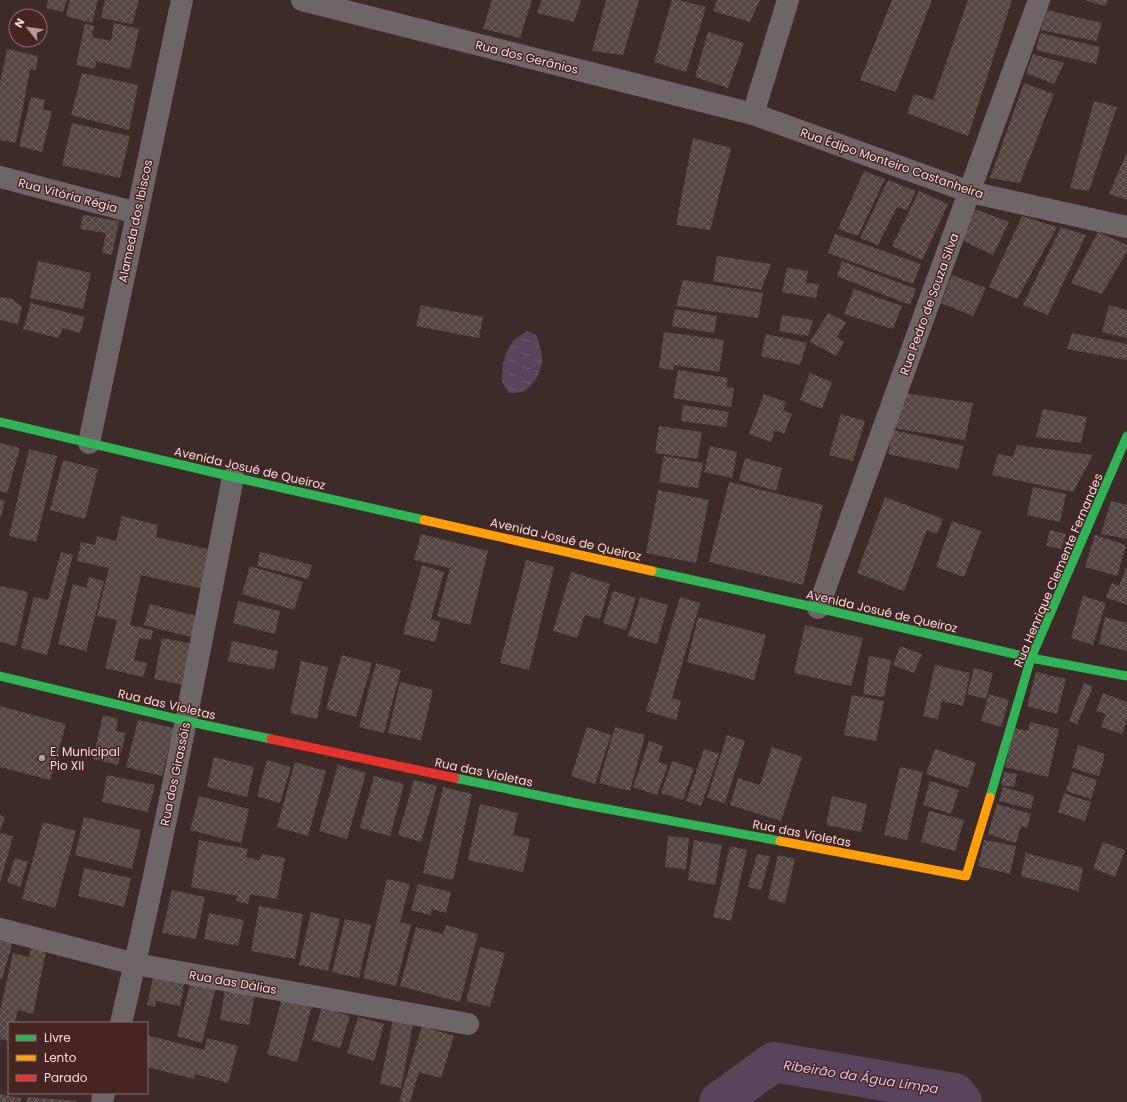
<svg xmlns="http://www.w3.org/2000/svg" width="1127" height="1102" font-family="Poppins,sans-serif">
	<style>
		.water { fill: url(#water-ripples) }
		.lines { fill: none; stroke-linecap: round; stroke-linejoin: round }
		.river { stroke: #58455b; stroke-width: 40 }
		.building { fill: url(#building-cross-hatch) }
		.street { stroke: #6e6666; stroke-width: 22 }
		.fast { stroke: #30b455; stroke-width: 9 }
		.slow { stroke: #ff9f0a; stroke-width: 9 }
		.jam { stroke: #e5322d; stroke-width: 9 }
		.poi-dot { fill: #b39e9c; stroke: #452422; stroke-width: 1.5 }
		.labels { text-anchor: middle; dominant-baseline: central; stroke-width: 3; stroke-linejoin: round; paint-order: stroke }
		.street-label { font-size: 12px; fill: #f2dcda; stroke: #452422 }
		.poi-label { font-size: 12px; fill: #f2dcda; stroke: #452422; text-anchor: start }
		.water-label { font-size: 13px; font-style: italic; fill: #e3bfed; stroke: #452422 }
	</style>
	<defs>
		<pattern id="water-ripples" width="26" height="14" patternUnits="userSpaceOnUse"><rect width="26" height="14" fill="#58455b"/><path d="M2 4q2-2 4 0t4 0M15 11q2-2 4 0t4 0" fill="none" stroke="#705f72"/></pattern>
		<pattern id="building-cross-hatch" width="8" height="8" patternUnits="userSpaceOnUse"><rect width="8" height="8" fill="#544643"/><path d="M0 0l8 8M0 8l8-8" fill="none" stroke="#6d605e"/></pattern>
	</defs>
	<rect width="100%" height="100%" fill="#3d2b2a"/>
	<path class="water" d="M527 331 536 335C539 344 543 353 542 362 541 373 534 385 524 391 520 393 514 393 509 393L502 382 503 364 507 351 514 340Z"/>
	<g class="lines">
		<polyline class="river" points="719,1102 774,1062 955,1093 962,1102"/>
	</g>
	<g class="building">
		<polygon points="48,0 67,0 63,12 46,8"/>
		<polygon points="70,0 98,0 92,23 66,16"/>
		<polygon points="105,0 139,0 132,24 101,18"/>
		<polygon points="492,0 532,0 520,38 483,29"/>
		<polygon points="542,0 581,0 574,22 537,13"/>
		<polygon points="606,0 639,0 623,55 592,51"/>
		<polygon points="672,0 678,0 706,7 686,72 654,62"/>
		<polygon points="717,0 760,0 750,22 713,11"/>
		<polygon points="892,0 932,0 896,92 860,80"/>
		<polygon points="968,0 1012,0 968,136 907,113 914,94 933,100"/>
		<polygon points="1084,0 1108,0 1105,6"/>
		<polygon points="1047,10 1102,23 1096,41 1041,30"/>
		<polygon points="114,23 139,29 130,69 96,61 95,69 76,65 85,24 94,26 92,37 111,41"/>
		<polygon points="708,32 744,43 728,88 695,77"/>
		<polygon points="1040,33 1100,47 1096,64 1036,50"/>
		<polygon points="7,49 38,56 36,70 30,70 16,143 0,140 0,83"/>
		<polygon points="1033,54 1064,63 1054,84 1026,73"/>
		<polygon points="82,73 138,85 129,130 71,115"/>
		<polygon points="1024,83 1054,94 1020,183 990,178"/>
		<polygon points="31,97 45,100 43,110 52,111 42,152 19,146"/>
		<polygon points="1094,101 1117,107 1089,191 1070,188"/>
		<polygon points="72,123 130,136 120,178 62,165"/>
		<polygon points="693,138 731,148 710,230 676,225"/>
		<polygon points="1127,152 1127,200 1109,194"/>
		<polygon points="864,171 885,179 858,236 838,229"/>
		<polygon points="888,180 916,191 907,210 897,207 878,245 860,238"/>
		<polygon points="919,191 948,204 922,260 892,246"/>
		<polygon points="975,209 1009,222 993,255 961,240"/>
		<polygon points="83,215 119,221 112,255 102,253 106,233 80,229"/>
		<polygon points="1022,216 1057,227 1017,299 989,287"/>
		<polygon points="1061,227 1086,235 1048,315 1023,305"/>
		<polygon points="1098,232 1127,245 1127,251 1102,294 1071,283"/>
		<polygon points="835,234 921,264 913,284 828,253"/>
		<polygon points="717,256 771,264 761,290 713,281"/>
		<polygon points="38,261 91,273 83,309 30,298"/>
		<polygon points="842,261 916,289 910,305 837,276"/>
		<polygon points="787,268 808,271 806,283 819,284 816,298 782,292"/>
		<polygon points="952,275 986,288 973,316 941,303"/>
		<polygon points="683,280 763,293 758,318 676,306"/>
		<polygon points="854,289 902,306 893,329 844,314"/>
		<polygon points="0,297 12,299 22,307 18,324 0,320"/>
		<polygon points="31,303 85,317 80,333 63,328 58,338 23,329"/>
		<polygon points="421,305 483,317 479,338 416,326"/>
		<polygon points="1109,305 1127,310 1127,338 1102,332"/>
		<polygon points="675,309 717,316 714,333 672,326"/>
		<polygon points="828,313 846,322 837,337 844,342 836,356 810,342"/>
		<polygon points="782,315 813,320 808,336 779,331"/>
		<polygon points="664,332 724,340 719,372 674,365 673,370 659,368"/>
		<polygon points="1072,333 1127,344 1127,360 1067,349"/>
		<polygon points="766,334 807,343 800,365 761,356"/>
		<polygon points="678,370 728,378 726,387 734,388 731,407 673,398"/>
		<polygon points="810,373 832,382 822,409 800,400"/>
		<polygon points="902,393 973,403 965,440 893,428"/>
		<polygon points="764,394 786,402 783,410 792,414 784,434 775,430 771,442 749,434"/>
		<polygon points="683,405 729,412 726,427 681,421"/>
		<polygon points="1043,409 1087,417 1081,443 1036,437"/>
		<polygon points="841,414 865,421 853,461 829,455"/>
		<polygon points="659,426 702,432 697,459 655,453"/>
		<polygon points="893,430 964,446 958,469 888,454"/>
		<polygon points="0,443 20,448 7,493 0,491"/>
		<polygon points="1017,445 1093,455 1073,492 992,475 998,454 1013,457"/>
		<polygon points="710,446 737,452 732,478 704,472"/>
		<polygon points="29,449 57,456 36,542 9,536"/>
		<polygon points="664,456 703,463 698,488 659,482"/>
		<polygon points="745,458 782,468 776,491 739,480"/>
		<polygon points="63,460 98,469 85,519 50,510"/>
		<polygon points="729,482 823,505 803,585 709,562"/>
		<polygon points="1033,487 1066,494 1060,522 1027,515"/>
		<polygon points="658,490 709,500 696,563 646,553"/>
		<polygon points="885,497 943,519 937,534 927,530 904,591 857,573"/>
		<polygon points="0,499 5,501 1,517 0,517"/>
		<polygon points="1111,501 1127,505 1127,539 1101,534"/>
		<polygon points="122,516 158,525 156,537 212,550 203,589 141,575 130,625 153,630 151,640 139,638 134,660 147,663 143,677 105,668 117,620 97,616 109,568 77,561 81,542 95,545 97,536 116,541"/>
		<polygon points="952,521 981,531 964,577 936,567"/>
		<polygon points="1050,530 1066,534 1061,549 1046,546"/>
		<polygon points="421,534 488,551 470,625 437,616 450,568 414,560"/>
		<polygon points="1095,535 1126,545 1117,576 1085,567"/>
		<polygon points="61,552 73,555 47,655 21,648 34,597 48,600"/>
		<polygon points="260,552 312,565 308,579 257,566"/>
		<polygon points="526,560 554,567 529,670 500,663"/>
		<polygon points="422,565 444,572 431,619 440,622 435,642 403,634"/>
		<polygon points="250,566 303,582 294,610 242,594"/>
		<polygon points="1127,566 1127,605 1106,597 1112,583 1119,586"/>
		<polygon points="571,572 610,584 600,619 585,615 577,638 553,631"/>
		<polygon points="89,577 104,581 86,651 58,644 73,584 86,588"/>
		<polygon points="0,586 28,592 16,646 0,642"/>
		<polygon points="613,591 636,598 626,630 603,623"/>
		<polygon points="1083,596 1106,603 1093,645 1071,638"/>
		<polygon points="640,597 668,605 657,644 628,636"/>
		<polygon points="680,597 700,603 672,698 681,701 676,720 646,711"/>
		<polygon points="238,601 280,611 275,634 233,623"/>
		<polygon points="150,604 200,617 195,638 144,625"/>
		<polygon points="698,617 766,635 754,680 687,662"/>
		<polygon points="1105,617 1127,623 1127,651 1099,644"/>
		<polygon points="805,625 863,638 851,686 794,673"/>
		<polygon points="162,638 193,644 184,685 154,679"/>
		<polygon points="232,641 278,651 274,670 228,661"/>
		<polygon points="900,646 922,654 914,673 893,665"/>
		<polygon points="342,655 372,663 356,717 326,709"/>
		<polygon points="869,656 891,660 884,697 863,694"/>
		<polygon points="301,661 328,667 317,719 290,713"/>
		<polygon points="376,663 401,670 384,733 359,727"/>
		<polygon points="935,665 970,673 963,706 942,701 938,719 923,716"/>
		<polygon points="974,668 993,673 986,699 967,694"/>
		<polygon points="1036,672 1066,679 1057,714 1027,706"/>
		<polygon points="400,682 433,690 421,740 388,733"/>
		<polygon points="1084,683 1093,687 1077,724 1069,721"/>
		<polygon points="1103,693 1127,702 1127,720 1122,734 1101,727 1106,714 1096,711"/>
		<polygon points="989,694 1009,700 1001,727 981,721"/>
		<polygon points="852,695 884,701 876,741 844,735"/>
		<polygon points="0,706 66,724 50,780 0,767"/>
		<polygon points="103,715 118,719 116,731 126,733 118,765 93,759"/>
		<polygon points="138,720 174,728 162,776 126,767"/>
		<polygon points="1030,722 1059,729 1048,777 1005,767 1014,728 1028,731"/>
		<polygon points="587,727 611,735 595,784 571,776"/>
		<polygon points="615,727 645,735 630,791 599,783"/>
		<polygon points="727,735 745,741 725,803 707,798"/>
		<polygon points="649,741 663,746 658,762 668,765 657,795 633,787"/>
		<polygon points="1078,745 1105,754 1099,776 1072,768"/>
		<polygon points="772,747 802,757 781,821 730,805 738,778 760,785"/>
		<polygon points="704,749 719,754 701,806 686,801"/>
		<polygon points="935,749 976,763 968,788 926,774"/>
		<polygon points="214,757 254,767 247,797 207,787"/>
		<polygon points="267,760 291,767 280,803 257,796"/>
		<polygon points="672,761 694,768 683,800 661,793"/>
		<polygon points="295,762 326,771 308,836 277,827"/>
		<polygon points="338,765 366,773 347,839 319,831"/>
		<polygon points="900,767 923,772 907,840 884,835"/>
		<polygon points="1004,772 1017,774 1014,787 1001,785"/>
		<polygon points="1072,772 1097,780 1091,799 1066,791"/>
		<polygon points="107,775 155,785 148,812 102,802"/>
		<polygon points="374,776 404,784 390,836 360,828"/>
		<polygon points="414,780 437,786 421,842 398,835"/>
		<polygon points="930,781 959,790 951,814 923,805"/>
		<polygon points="443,787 472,794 453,880 423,873"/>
		<polygon points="1003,787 1034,796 1031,809 999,801"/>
		<polygon points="1064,793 1091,802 1085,821 1058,812"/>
		<polygon points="199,796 249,809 241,843 190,830"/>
		<polygon points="832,796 867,804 861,832 826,825"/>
		<polygon points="480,804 518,813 513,835 530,839 523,872 468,860"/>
		<polygon points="997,804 1031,814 1027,828 1021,826 1016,843 988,834"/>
		<polygon points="929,811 964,820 955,851 921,842"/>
		<polygon points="0,815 5,817 0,831"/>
		<polygon points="84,817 141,830 132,869 75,855"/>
		<polygon points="43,822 76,831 55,908 22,899"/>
		<polygon points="0,833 13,836 0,883"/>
		<polygon points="668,836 689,838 686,869 665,867"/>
		<polygon points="199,840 248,849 246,857 260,860 262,854 285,858 277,899 250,894 248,904 236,901 238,896 191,887"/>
		<polygon points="694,840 722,845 715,885 688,880"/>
		<polygon points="984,840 1016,846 1010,874 978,866"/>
		<polygon points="1103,842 1125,850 1115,877 1093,868"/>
		<polygon points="730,846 747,850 731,921 713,917"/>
		<polygon points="1026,853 1083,868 1078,891 1021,876"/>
		<polygon points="757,854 770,856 761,890 748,887"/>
		<polygon points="778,855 795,859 785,903 768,899"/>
		<polygon points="15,858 28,862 20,887 7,882"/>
		<polygon points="84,868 131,878 124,907 78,896"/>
		<polygon points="387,879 410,884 400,922 411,925 396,986 363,978"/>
		<polygon points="418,884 451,892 446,913 432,909 430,915 411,910"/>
		<polygon points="172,890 205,897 196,939 162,933"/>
		<polygon points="259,906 303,914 295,959 251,951"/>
		<polygon points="311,912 340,919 328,971 299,965"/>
		<polygon points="209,913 244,920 238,946 204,939"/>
		<polygon points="345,919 371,925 359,978 332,972"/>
		<polygon points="446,925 478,934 460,1002 400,986 416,927 443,934"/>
		<polygon points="0,938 13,941 2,979 0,978"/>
		<polygon points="32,944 47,947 33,1014 18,1010 15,1023 9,1023 9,1041 0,1039 0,1011 13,953 29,957"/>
		<polygon points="480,947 505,953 490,1007 466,1001"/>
		<polygon points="154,973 185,980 180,1006 156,1001 155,1007 147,1005"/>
		<polygon points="191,980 216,987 202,1043 177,1036"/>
		<polygon points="225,989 255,994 249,1025 220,1020"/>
		<polygon points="282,998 312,1006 297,1062 267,1054"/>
		<polygon points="322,1007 350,1016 340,1048 312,1040"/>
		<polygon points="358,1017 384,1024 374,1061 347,1053"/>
		<polygon points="393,1020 413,1024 401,1088 380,1084"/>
		<polygon points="422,1026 454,1036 441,1078 419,1072 410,1102 399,1102"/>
		<polygon points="147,1035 204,1050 207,1038 238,1046 228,1083 195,1074 194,1079 147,1067"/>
		<polygon points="0,1094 21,1098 20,1102 0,1102"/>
		<polygon points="28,1097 77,1101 77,1102 27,1102"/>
	</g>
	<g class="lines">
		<g class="street">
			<polyline points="302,0 753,114 970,192 1127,227"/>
			<polyline points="753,114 788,0"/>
			<polyline points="0,177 137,213"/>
			<polyline points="89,443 182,0"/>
			<polyline points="818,608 1039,0"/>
			<polyline points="0,929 135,964 468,1024"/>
			<path d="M121 1023C164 842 198 659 233 477"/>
			<polyline points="102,1102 104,1093"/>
		</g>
		<g class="fast">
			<polyline points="0,422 233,477 424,520"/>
			<polyline points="652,571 818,608 1031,658 1127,676"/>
			<polyline points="0,676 186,721 271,739"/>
			<polyline points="455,778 575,803 780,841"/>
			<polyline points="990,797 1031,658 1127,436"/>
		</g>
		<g class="slow">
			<polyline points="424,520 652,571"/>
			<polyline points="780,841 966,876 990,797"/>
		</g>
		<polyline class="jam" points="271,739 455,778"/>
	</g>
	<circle class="poi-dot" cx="42" cy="758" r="4"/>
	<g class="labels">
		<g class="street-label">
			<text transform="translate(527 57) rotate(14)">Rua dos Gerânios</text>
			<text transform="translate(892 163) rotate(19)">Rua Édipo Monteiro Castanheira</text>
			<text transform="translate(68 195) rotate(15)">Rua Vitória Régia</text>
			<text transform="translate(135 221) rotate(-78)">Alameda dos Ibiscos</text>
			<text transform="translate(929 304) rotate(-70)">Rua Pedro de Souza Silva</text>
			<text transform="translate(250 468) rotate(13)">Avenida Josué de Queiroz</text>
			<text transform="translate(566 539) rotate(13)">Avenida Josué de Queiroz</text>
			<text transform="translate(1058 570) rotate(-67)">Rua Henrique Clemente Fernandes</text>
			<text transform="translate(882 611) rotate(13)">Avenida Josué de Queiroz</text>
			<text transform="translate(167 704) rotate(13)">Rua das Violetas</text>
			<text transform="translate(484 772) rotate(12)">Rua das Violetas</text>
			<text transform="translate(175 774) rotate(-78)">Rua dos Girassóis</text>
			<text transform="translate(802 833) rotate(11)">Rua das Violetas</text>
			<text transform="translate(233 982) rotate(10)">Rua das Dálias</text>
		</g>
		<g class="poi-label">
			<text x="50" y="751">E. Municipal<tspan x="50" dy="14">Pio XII</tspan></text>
		</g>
		<g class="water-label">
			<text transform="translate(861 1077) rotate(9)">Ribeirão da Água Limpa</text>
		</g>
	</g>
	<rect x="8" y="1022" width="140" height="72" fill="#452422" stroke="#8a6e6c"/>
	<rect x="16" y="1035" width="20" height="6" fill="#30b455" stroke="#8a6e6c"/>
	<text x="44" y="1042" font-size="12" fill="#f2dcda">Livre</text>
	<rect x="16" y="1055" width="20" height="6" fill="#ff9f0a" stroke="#8a6e6c"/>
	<text x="44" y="1062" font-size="12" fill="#f2dcda">Lento</text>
	<rect x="16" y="1075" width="20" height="6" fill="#e5322d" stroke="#8a6e6c"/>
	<text x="44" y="1082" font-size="12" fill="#f2dcda">Parado</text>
	<g transform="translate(28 28) rotate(300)"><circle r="19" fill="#452422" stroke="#8a6e6c"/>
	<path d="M0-3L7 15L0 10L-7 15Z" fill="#b39e9c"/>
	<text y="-6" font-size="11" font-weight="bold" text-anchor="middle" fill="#f2dcda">N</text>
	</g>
</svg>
